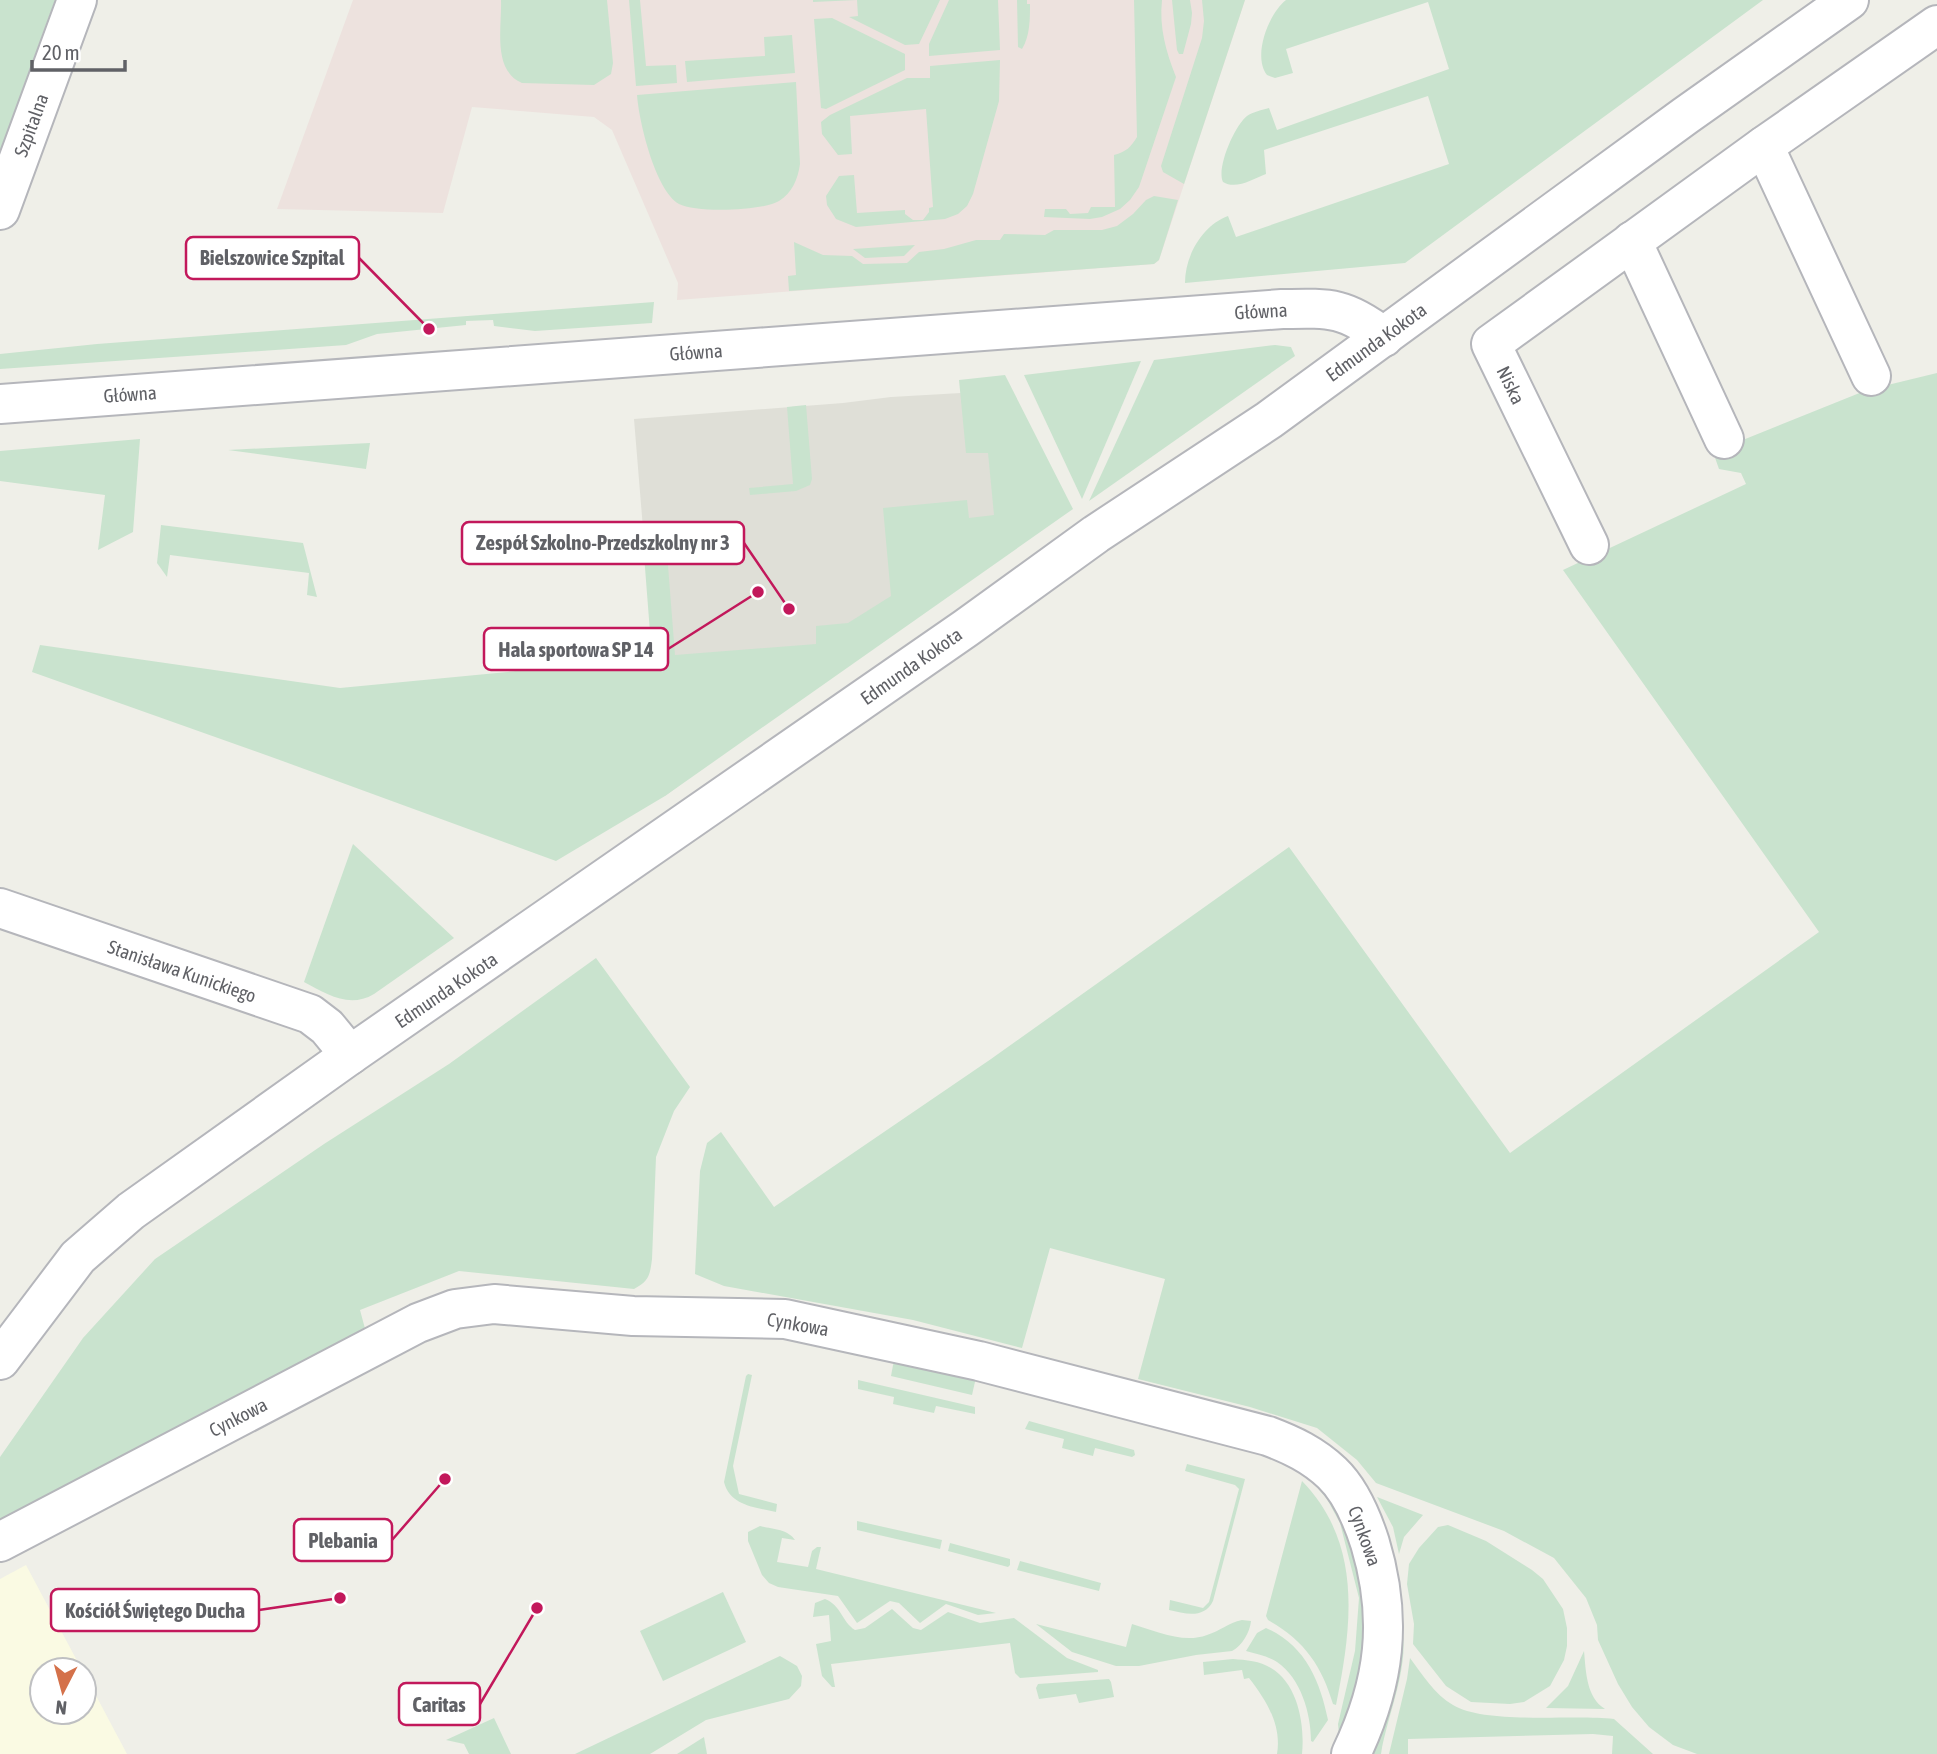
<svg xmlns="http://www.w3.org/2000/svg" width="1937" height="1754" font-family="'Asap Condensed',sans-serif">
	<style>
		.commercial { fill: #fafae3 }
		.education { fill: #dfdfd7 }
		.medical { fill: #ede2de }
		.green { fill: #c9e3ce }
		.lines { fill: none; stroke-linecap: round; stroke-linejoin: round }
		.minor-casing { stroke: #b5b6bb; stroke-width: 42 }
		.minor { stroke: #fff; stroke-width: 38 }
		.labels { text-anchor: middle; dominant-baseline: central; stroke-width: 5; stroke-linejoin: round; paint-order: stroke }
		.street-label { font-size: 19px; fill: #606166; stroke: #fff }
		.leader { fill: none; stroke: #c2185b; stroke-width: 2.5 }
		.callout-dot { fill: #c2185b; stroke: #fff; stroke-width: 2.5 }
		.callout { fill: #fff; stroke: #c2185b; stroke-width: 2.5 }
		.callout-label { font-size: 21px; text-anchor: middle; font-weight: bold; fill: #606166 }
	</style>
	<rect width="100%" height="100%" fill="#efefe8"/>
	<polygon class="commercial" points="26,1565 82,1670 42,1670 42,1712 84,1712 84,1673 127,1754 0,1754 0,1579"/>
	<polygon class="education" points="961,393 961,399 996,397 1008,541 665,796 634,419 843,403 891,397"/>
	<polygon class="medical" points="353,0 1245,0 1159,260 1154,264 677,300 678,283 612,130 594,117 472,107 443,213 277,209"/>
	<g class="green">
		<polygon points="0,0 55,0 0,151"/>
		<path d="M501 0H607L613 63 611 74 594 85 522 83C492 70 502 27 501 0Z"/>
		<polygon points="629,0 640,0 646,66 676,65 677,83 636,86"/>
		<polygon points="813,0 940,0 919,44 905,45 849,17 858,16 857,0 813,2"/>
		<polygon points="949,0 998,0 1000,50 929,56 929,44"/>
		<path d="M1017 0H1027V4H1030C1030 19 1030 36 1022 49L1018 47Z"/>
		<path d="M1134 0H1162C1159 27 1166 52 1176 77L1139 187 1130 200 1120 209 1102 217 1090 219 1044 217 1045 209H1066L1070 214 1088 213 1091 207H1115L1114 155C1126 152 1131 147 1137 137Z"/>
		<polygon points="1172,0 1190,0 1192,13 1191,24 1183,54 1179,54 1177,50"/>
		<polygon points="1202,0 1245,0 1184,184 1163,172 1161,166 1202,38 1204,21"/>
		<path d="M1286 0H1763L1405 263 1185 283C1185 255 1203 225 1228 216L1236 237 1449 164 1428 96 1264 150 1266 174C1253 179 1236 190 1223 182 1216 168 1235 125 1247 116 1253 112 1262 110 1269 108L1277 130 1449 69 1428 2 1286 49 1293 73 1275 78 1267 75C1252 56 1269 13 1286 0Z"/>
		<polygon points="832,18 905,54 905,70 826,109 821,108 814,19"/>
		<polygon points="792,35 795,73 687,82 685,61 765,56 764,37"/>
		<polygon points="1000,60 999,101 973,194 967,206 958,214 945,219 856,227 836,219 827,205 826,196 839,176 854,175 857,213 905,210 905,214 913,220 923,220 929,212 929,208 933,207 926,109 850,116 852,154 838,155 822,134 821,122 830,115 907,78 930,78 930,66"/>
		<path d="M796 82 800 164C798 179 792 193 779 201 763 211 695 213 679 204 655 190 639 121 637 95Z"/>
		<polygon points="1154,196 1178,200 1159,260 1154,264 789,291 788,276 796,275 794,242 823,255 852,256 863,264 907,263 919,252 944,249 976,240 1000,240 1004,234 1045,235 1054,230 1102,230 1117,226 1133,214 1146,200"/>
		<polygon points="915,245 904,256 865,258 853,249"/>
		<polygon points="654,302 652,323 535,331 494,326 493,320 466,321 466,325 377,334 346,345 0,369 0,354 97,344"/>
		<polygon points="1275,345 1291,347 1295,356 1089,501 1154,360"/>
		<polygon points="1141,361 1082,499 1024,375"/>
		<polygon points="1937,373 1937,1754 1697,1754 1673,1745 1649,1727 1632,1707 1618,1684 1598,1640 1597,1625 1586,1598 1554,1558 1504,1531 1376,1483 1357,1460 1317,1428 1250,1407 1138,1379 1165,1279 1050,1248 1022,1348 913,1320 724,1286 695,1274 700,1171 707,1143 721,1132 774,1207 991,1059 1289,847 1510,1153 1819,932 1563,570 1746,484 1741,473 1719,469 1713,452 1867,390"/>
		<polygon points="1005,375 1073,509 665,796 556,861 277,759 32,672 40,645 340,688 652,658 643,542 666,540 675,655 816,644 816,626 848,623 891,596 883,508 967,500 969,518 994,515 988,453 966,453 959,380"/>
		<polygon points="806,405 812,479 810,485 796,491 750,495 749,488 793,484 787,407"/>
		<polygon points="140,439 133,532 98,550 105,495 0,481 0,451"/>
		<polygon points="370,443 366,469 228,450"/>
		<polygon points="161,525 303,543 317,597 307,595 309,573 170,555 167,577 157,563"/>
		<path d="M353 844 454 938 374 994C349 1009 327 994 304 982Z"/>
		<path d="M596 958 690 1087 674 1111 656 1157 652 1259C650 1275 649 1281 634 1289L459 1271 360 1310 367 1336 0 1535V1457L83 1338 155 1259 324 1144 449 1064Z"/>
		<polygon points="895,1355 977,1373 972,1395 891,1376"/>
		<path d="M748 1374 752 1375 733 1466 739 1494 777 1504 776 1512C755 1507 730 1506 724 1482L746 1376Z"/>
		<polygon points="858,1380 975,1407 975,1414 936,1406 934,1413 893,1404 894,1397 858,1389"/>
		<polygon points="1029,1421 1134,1450 1135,1455 1132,1457 1095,1448 1093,1456 1062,1448 1064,1439 1025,1429"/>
		<path d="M1187 1464 1245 1479 1213 1601C1204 1619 1186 1614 1169 1610L1170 1600 1203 1608 1209 1602 1239 1489 1235 1485 1185 1471Z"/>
		<polygon points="1307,1475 1325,1483 1363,1557 1369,1664 1339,1735 1338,1724 1355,1651 1359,1598 1340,1523 1327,1499"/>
		<path d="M1302 1481C1363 1544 1352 1626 1336 1705L1333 1704C1322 1666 1304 1640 1268 1620L1266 1616Z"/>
		<polygon points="1377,1497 1423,1515 1404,1537 1399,1554 1393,1527"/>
		<polygon points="857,1521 942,1540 940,1549 857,1530"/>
		<polygon points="1448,1525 1486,1541 1532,1570 1543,1579 1563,1609 1567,1628 1567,1646 1564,1660 1550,1686 1524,1702 1510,1704 1471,1702 1446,1686 1413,1644 1414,1624 1407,1584 1409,1564 1419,1548 1438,1527"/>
		<path d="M760 1526C772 1529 788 1529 795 1540L782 1538 777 1562 808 1567 812 1551 817 1547H821L816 1569 996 1613 978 1615 946 1604 920 1623 899 1603 890 1601 857 1623 838 1596 778 1587 769 1583 762 1575 748 1541V1532Z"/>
		<polygon points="950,1543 1010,1559 1010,1565 1008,1567 948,1551"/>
		<polygon points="1020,1561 1101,1583 1099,1591 1017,1570"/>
		<polygon points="723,1592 746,1642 663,1681 640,1631"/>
		<path d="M825 1599C841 1605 842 1622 855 1630L865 1628 892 1609 913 1628 921 1630 948 1612 980 1623 1014 1618 1067 1658 1098 1670V1672L1020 1678 1015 1673 1010 1643 831 1664 835 1687H832L822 1676 816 1644 831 1641 829 1615 813 1617 815 1603Z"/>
		<path d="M1242 1620 1251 1621C1250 1632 1242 1646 1232 1651L1196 1655 1139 1666H1116L1072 1652 1036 1624 1126 1647 1132 1624C1156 1631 1183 1644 1207 1635 1220 1631 1228 1623 1242 1620Z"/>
		<path d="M1400 1621C1413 1661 1387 1714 1381 1754H1365Z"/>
		<path d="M1266 1628C1305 1645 1320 1681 1328 1720L1313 1742 1311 1741C1311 1714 1301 1678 1277 1662 1268 1656 1256 1654 1246 1651L1257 1633Z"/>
		<path d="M1584 1651C1586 1671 1586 1697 1605 1709L1546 1708 1568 1686Z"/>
		<polygon points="780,1656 797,1666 802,1676 801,1686 789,1699 706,1720 650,1754 575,1754"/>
		<path d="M1410 1658C1422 1674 1435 1695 1453 1705 1487 1725 1572 1714 1614 1719L1653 1754H1612L1613 1736 1593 1734 1408 1739V1754H1389L1407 1679Z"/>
		<path d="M1233 1659C1246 1660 1260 1661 1271 1668 1298 1684 1305 1725 1302 1754H1277C1282 1725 1266 1700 1249 1678L1244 1679 1242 1670 1204 1675 1203 1662Z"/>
		<polygon points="1109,1679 1111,1682 1114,1697 1079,1703 1076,1694 1039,1699 1036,1688 1038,1684"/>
		<polygon points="494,1718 511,1754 469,1754 464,1744 446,1740"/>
		<polygon points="704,1737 707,1754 677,1754"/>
	</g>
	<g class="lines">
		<g class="minor-casing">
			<g id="minor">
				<polyline points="1764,146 1871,376"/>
				<polyline points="0,210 77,0"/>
				<polyline points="1632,241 1724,439"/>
				<path d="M0 404 1282 309C1331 308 1345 307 1384 337"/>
				<polyline points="1589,545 1491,344 1764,146 1937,25"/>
				<polyline points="0,908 310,1014 327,1027 350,1055"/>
				<polyline points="0,1360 78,1257 131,1211 350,1055 966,628 1096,534 1269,420 1685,116 1849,0"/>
				<path d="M0 1542 418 1323 455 1309 494 1304 633 1316 785 1319 979 1361 1268 1436C1292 1445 1313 1455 1332 1473 1351 1491 1362 1518 1370 1543 1393 1619 1385 1683 1351 1754"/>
			</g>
		</g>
		<use href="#minor" class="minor"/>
	</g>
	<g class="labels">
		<g class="street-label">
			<text transform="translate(31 125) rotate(-70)">Szpitalna</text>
			<text transform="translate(1261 311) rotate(-3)">Główna</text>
			<text transform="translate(1376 342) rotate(-36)">Edmunda Kokota</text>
			<text transform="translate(696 352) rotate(-4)">Główna</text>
			<text transform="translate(1511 385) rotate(64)">Niska</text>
			<text transform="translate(130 394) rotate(-4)">Główna</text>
			<text transform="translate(911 666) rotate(-35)">Edmunda Kokota</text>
			<text transform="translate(182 971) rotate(19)">Stanisława Kunickiego</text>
			<text transform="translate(446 990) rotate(-34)">Edmunda Kokota</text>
			<text transform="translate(798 1324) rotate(10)">Cynkowa</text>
			<text transform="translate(238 1417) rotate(-27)">Cynkowa</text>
			<text transform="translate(1365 1536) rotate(70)">Cynkowa</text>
		</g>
	</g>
	<path class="leader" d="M429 329L359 258M789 609L744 543M758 592L668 649M445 1479L392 1540M340 1598L259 1610M537 1608L480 1704"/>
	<g class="callout-dot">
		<circle cx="429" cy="329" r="7"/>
		<circle cx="789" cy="609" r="7"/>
		<circle cx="758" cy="592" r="7"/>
		<circle cx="445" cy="1479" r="7"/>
		<circle cx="340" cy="1598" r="7"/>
		<circle cx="537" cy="1608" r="7"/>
	</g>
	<g class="callout">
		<rect x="186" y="237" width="173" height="42" rx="7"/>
		<rect x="462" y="522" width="282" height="42" rx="7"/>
		<rect x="484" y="628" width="184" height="42" rx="7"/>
		<rect x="294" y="1519" width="98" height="42" rx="7"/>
		<rect x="51" y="1589" width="208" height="42" rx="7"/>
		<rect x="399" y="1683" width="81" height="42" rx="7"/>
	</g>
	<g class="callout-label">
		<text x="272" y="265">Bielszowice Szpital</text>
		<text x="603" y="550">Zespół Szkolno-Przedszkolny nr 3</text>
		<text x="576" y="657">Hala sportowa SP 14</text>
		<text x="343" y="1548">Plebania</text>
		<text x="155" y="1618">Kościół Świętego Ducha</text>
		<text x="439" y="1712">Caritas</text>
	</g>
	<g transform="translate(63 1691) rotate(186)"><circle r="33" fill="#ffffff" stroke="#bfc0c2" stroke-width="2"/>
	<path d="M0-5L12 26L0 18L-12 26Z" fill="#d4714a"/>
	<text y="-10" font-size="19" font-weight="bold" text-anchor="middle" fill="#606166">N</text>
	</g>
	<path d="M32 60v10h93v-10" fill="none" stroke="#606166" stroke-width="3.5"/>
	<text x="42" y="60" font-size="21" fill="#606166" stroke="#ffffff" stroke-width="5" paint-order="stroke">20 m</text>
</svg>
